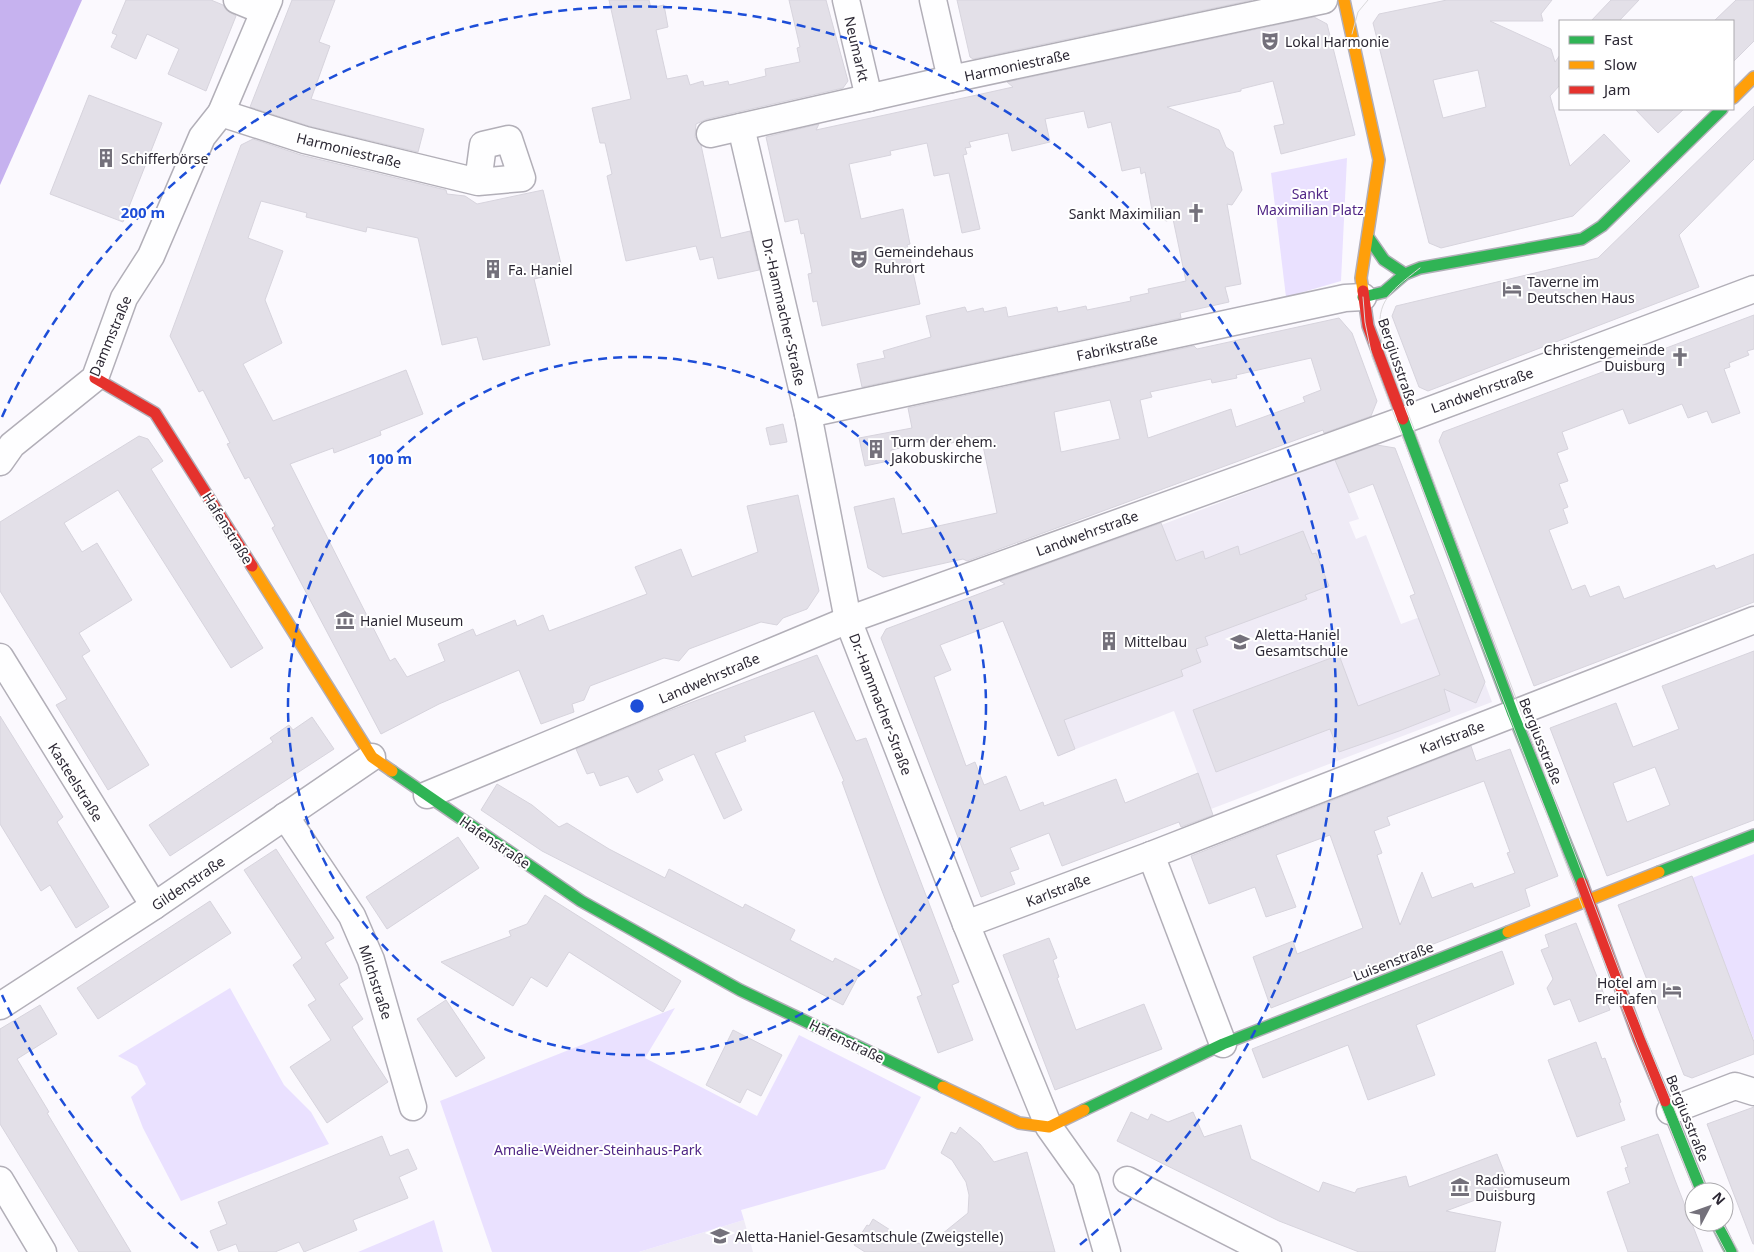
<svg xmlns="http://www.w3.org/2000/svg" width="1754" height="1252" font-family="'Noto Sans',sans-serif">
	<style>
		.built { fill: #efebf6 }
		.green { fill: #eae1ff }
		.water { fill: #c6b2ef }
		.building { fill: #e3e0e8; stroke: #d7d4dd; fill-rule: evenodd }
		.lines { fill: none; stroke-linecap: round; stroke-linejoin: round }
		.street-casing { stroke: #b2afb8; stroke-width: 29 }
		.fast-casing { stroke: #b2afb8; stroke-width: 14 }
		.slow-casing { stroke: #b2afb8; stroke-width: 14 }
		.jam-casing { stroke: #b2afb8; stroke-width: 14 }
		.street { stroke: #fefeff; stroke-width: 26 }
		.fast { stroke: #30b455; stroke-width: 11 }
		.slow { stroke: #ff9f0a; stroke-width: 11 }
		.jam { stroke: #e5322d; stroke-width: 11 }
		.tram { stroke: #d9d8da; stroke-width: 1 }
		.ring { fill: none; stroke: #1d4ed8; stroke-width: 2.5; stroke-dasharray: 9 6 }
		.labels { text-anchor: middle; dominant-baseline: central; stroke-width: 4; stroke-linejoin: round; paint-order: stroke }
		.poi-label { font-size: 14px; fill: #2c2834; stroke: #fff; text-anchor: start }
		.street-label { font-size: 14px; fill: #2c2834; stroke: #fff }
		.park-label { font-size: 14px; fill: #502686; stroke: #fff }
		.centre { fill: #1d4ed8; stroke: #fff; stroke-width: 2.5 }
		.ring-label { font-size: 15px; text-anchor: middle; font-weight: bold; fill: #1d4ed8; stroke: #fff; stroke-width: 4; stroke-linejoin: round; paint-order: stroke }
	</style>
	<rect width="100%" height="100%" fill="#fbf9fe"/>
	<g class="built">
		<polygon points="1335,459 1359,519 1349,522 1356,539 1366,535 1401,624 1420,617 1476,660 1492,702 1211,809 1174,711 1058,756 990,590"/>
		<polygon points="744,1220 753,1252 639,1252"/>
	</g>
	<g class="green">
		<polygon points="1347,158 1341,281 1286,297 1271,173"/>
		<polygon points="1754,854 1754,1040 1692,878"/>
		<polygon points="230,988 284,1085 311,1112 329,1144 181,1201 143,1128 131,1097 146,1084 137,1066 118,1056"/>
		<polygon points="675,1008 645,1058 757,1116 799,1035 921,1097 885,1169 741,1210 744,1220 639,1252 492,1252 440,1101"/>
		<polygon points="434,1220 443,1252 358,1252"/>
	</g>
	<polygon class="water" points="0,0 82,0 0,185"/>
	<g class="building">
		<polygon points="126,0 211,0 223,5 226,10 236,16 206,91 168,74 179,49 147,34 136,59 111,47 117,35 112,33"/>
		<polygon points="292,0 335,0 319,42 330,46 311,99 424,129 418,152 309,126 250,107"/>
		<polygon points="609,0 649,0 651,8 664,5 668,27 656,30 667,79 687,75 690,85 703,81 704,86 728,81 729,85 766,76 765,69 800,62 797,48 800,47 789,0 826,0 848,81 843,88 707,119 696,124 695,137 701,145 721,238 750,231 759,270 718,279 713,257 700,260 696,246 626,261 607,176 612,174 605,143 600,143 592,108 631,99"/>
		<polygon points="957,0 1252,0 973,59 970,57"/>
		<path d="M1447 0H1552L1541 14 1543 21H1490L1551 49 1555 62 1560 55V85L1550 96 1570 166 1604 134 1630 161 1573 216 1441 248 1429 243 1373 23 1379 14ZM1478 70 1486 107 1443 118 1433 80Z"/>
		<polygon points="1611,0 1639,0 1619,21 1591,21"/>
		<polygon points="1736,0 1754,0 1754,41 1733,62 1733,21 1714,21"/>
		<polygon points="1314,17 1327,24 1355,135 1281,154 1274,126 1284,124 1273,81 1241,89 1241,91 1167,107 1219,130 1226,147 1233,152 1242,190 1232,205 1227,204 1241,284 1225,287 1229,302 1180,313 1181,318 862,387 857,364 885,358 883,351 931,337 926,316 965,307 967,312 983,308 984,312 1006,307 1008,317 1057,307 1058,312 1086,306 1087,310 1131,301 1130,297 1149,293 1148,289 1186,281 1173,219 1166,221 1152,210 1145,172 1141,174 1140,167 1122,171 1111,122 1088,128 1084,111 1045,119 1050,142 1012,151 1008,133 969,142 971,147 965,148 967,154 963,155 980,229 962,233 949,173 934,176 927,143 890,151 891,155 849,164 861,219 903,209 910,244 907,245 920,304 822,326 817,301 813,302 808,274 812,273 804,233 801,234 798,219 785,222 766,137 819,124 816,130 986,93 1013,87 1007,82"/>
		<polygon points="89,95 162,123 123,222 50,194"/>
		<polygon points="1754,106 1754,159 1679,235 1699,287 1428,391 1419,387 1392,316 1396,306 1598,258"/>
		<polygon points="1635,109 1684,109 1658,133"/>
		<polygon points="253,139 301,155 446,190 447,194 465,196 477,204 543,190 563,272 534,279 550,345 483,360 477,337 442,345 418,238 367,227 366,232 306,217 307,213 261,201 248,238 283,251 265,300 282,343 243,364 273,421 406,370 423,414 380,431 381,435 334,453 333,448 290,464 390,661 395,658 407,677 445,661 438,644 473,629 476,636 515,620 517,626 543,615 549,631 647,594 635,567 681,549 692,577 758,552 747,506 798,495 819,591 807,609 783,618 777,625 761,622 689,649 679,661 664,658 590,686 584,700 572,704 574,712 541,724 519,670 439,704 381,734 272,528 275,526 249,477 245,479 227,444 230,443 203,390 199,392 170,336 241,145"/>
		<polygon points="1754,315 1754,349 1747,351 1749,355 1729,363 1730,367 1724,369 1740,413 1712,423 1707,411 1688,418 1682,404 1629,424 1623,409 1562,432 1568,449 1557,453 1568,481 1559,484 1568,507 1563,509 1568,523 1549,530 1572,590 1585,585 1590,597 1619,586 1624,599 1714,565 1716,569 1754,554 1754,602 1534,686 1439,441 1443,432"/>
		<path d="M1339 318 1352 333 1377 401 1371 416 1324 433 1323 430 967 561 963 559 883 577 868 568 854 507 894 498 902 534 997 513 981 436 951 443 950 437 891 450 893 460 865 466 859 438 912 428 908 408 1194 346 1197 349ZM1311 358 1321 390 1303 397 1305 402 1236 427 1231 409 1148 438 1140 400 1152 397 1150 392 1211 379 1212 383 1237 378 1236 375ZM1110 400 1120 439 1061 452 1054 412Z"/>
		<polygon points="783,424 787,442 770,445 766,428"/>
		<polygon points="139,436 148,439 163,461 151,469 263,648 231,668 118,490 64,523 82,552 97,543 132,600 79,633 90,651 82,656 149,765 108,790 56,705 67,699 0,591 0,522"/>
		<polygon points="1377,445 1395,448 1455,603 1485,682 1476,703 1444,689 1450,711 1399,731 1339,752 1330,729 1216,772 1193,710 1339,655 1358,706 1440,675 1410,596 1415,594 1373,484 1349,493 1335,460"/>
		<polygon points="1161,523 1176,561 1203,551 1205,559 1238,546 1240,555 1303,531 1312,554 1316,553 1329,586 1305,595 1307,599 1205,637 1208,645 1196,649 1201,662 1181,670 1183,676 1064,720 1075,749 1058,756 1003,621 940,645 951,670 934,677 966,766 975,762 984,785 1006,776 1020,811 1043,802 1044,806 1116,779 1125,803 1198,773 1213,815 1181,827 1179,822 1062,866 1049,833 1010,848 1019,869 1010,872 1015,884 981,897 881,638 886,629 1005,584 1000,581"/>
		<path d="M1754 651V820L1607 876 1550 728 1616 703 1633 747 1679 729 1662 686ZM1655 767 1670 805 1627 822 1613 783Z"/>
		<polygon points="817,655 856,741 866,738 959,982 952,985 973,1040 938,1053 917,997 922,995 879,883 842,782 844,781 814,711 744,736 746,741 715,753 742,810 724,819 694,754 658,770 663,780 637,793 628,776 600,786 594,772 587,774 576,749 666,712"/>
		<polygon points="0,716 63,817 57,822 109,907 76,928 50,885 41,891 0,824"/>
		<polygon points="312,717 334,749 170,856 149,825 273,742 270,738 289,725 293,730"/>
		<path d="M1471 746 1476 761 1510 749 1558 876 1525 889 1530 906 1271 1008 1253 957 1293 941 1297 954 1363 928 1330 835 1276 855 1296 907 1266 917 1255 887 1209 904 1191 856ZM1484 781 1510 852 1507 853 1515 873 1474 888 1472 883 1432 898 1422 872 1400 925 1377 855 1382 853 1374 831 1390 825 1387 817Z"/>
		<polygon points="497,784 532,805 559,827 567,823 609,849 665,878 669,869 743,908 745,904 795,930 790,940 833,962 835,958 861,971 843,1005 542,851 481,810"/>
		<polygon points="458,837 479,868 387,929 366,897"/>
		<polygon points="276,849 334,938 325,943 348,978 339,984 363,1019 352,1027 388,1082 327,1123 290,1067 331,1040 308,1005 316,1000 293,965 302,958 244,870"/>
		<polygon points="1692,876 1754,1042 1754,1054 1692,1078 1684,1075 1618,905"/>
		<polygon points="545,895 681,981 663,1012 569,952 547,987 531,977 513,1006 441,962 511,936 509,931 527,924"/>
		<polygon points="210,901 231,933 98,1019 77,988"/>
		<polygon points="1576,923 1610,1010 1579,1022 1570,999 1554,1005 1547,988 1553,979 1541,950 1549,947 1545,935"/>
		<polygon points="1049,938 1057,958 1053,960 1059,977 1057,978 1076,1030 1144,1004 1162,1049 1055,1090 1003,955"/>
		<polygon points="1502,951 1514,984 1416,1025 1435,1075 1368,1100 1348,1045 1263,1078 1252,1049"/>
		<polygon points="446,1000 485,1058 456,1077 417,1019"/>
		<polygon points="40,1005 57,1034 17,1059 49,1112 47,1113 131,1252 79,1252 0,1124 0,1029"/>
		<polygon points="733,1030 782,1055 761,1096 747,1089 740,1103 706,1085"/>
		<polygon points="1596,1042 1602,1059 1605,1058 1621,1102 1619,1103 1625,1120 1577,1137 1548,1060"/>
		<polygon points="1754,1107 1754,1244 1753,1244 1707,1124"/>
		<polygon points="1131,1112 1148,1120 1151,1114 1168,1122 1193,1112 1204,1137 1241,1125 1251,1159 1319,1192 1323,1182 1355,1193 1357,1189 1406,1176 1409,1187 1497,1154 1510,1187 1446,1211 1501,1222 1495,1252 1359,1252 1279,1221 1117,1141"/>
		<polygon points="960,1127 980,1144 994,1162 1027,1152 1055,1252 865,1252 854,1245 867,1225 869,1226 873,1219 898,1235 920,1244 942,1234 968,1213 969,1195 966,1182 952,1160 941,1153 951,1132 956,1134"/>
		<polygon points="1658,1134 1675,1180 1703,1252 1628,1252 1607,1192 1630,1183 1625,1168 1628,1167 1621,1147"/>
		<polygon points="382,1136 390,1156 408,1149 417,1169 399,1177 408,1198 353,1220 357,1230 304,1252 299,1242 275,1252 239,1252 236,1244 218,1251 210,1231 227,1224 218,1202"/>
	</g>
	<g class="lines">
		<g class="street-casing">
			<g id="street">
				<polyline points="237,0 264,11"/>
				<polyline points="846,0 869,98"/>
				<polyline points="933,0 951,79"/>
				<polyline points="221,113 305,140 478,182 522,178 509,139 483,145 478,182"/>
				<polyline points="741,127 808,414 848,620 966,924 1049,1127 1086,1179 1107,1252"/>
				<polyline points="710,134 951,79 1324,0"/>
				<polyline points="808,414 1345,298 1363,297"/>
				<polyline points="0,462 12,445 95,378 124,298 151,256 202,137 221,113 269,0"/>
				<polyline points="0,657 154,906"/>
				<polyline points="427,795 848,620 1409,418 1754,289"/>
				<polyline points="285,816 352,916 371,960 413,1107"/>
				<polyline points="1151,855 1223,1044"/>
				<polyline points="966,924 1151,855 1754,620"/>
				<polyline points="0,1006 154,906 372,757"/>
				<polyline points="1670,1111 1735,1086 1754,1092"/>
				<polyline points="0,1180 43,1252"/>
				<polyline points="1127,1180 1268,1252"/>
			</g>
		</g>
		<g class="fast-casing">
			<g id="fast">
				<polyline points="1368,237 1384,260 1405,274"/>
				<polyline points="1363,297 1384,292 1405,274 1420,268 1582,239 1602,226 1722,109"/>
				<polyline points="1403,419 1513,714 1582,883"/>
				<polyline points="392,771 581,901 740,990 943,1087"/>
				<polyline points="1659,872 1754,835"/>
				<polyline points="1665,1101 1702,1192"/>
				<polyline points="1084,1110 1223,1044 1508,932"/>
				<polyline points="1716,1222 1731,1252"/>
			</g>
		</g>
		<g class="slow-casing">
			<g id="slow">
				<polyline points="1344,0 1379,160 1361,278 1363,291"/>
				<polyline points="1733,98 1754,77"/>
				<polyline points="252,566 372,757 392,771"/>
				<polyline points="1508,932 1659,872"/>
				<polyline points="943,1087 1019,1123 1049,1127 1084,1110"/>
			</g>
		</g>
		<g class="jam-casing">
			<g id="jam">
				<polyline points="1363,291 1368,326 1403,419"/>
				<polyline points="95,378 155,413 252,566"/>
				<polyline points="1582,883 1639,1039 1665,1101"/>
			</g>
		</g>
		<use href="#street" class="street"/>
		<use href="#fast" class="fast"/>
		<use href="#slow" class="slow"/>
		<use href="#jam" class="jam"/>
		<g class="tram">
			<polyline points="1352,34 1358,12 1368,0"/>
			<path d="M1420 268C1387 294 1373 303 1383 347L1631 1002 1708 1192"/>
			<polyline points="1363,297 1365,322 1372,357 1581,903 1695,1192"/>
			<polyline points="1710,1222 1726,1252"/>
			<polyline points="1722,1222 1739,1252"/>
		</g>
	</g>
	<g class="ring">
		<circle cx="637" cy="706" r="349"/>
		<path d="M198 1248A698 698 0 0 1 2 995M2 417A698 698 0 1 1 1076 1248"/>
	</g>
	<defs>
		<g id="theatre-bare" transform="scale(1.5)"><path d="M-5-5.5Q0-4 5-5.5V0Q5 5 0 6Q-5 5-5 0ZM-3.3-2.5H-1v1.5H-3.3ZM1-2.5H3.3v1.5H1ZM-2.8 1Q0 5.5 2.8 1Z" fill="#74717b" stroke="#fff" stroke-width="2.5" paint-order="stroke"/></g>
		<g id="building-bare" transform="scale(1.5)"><path d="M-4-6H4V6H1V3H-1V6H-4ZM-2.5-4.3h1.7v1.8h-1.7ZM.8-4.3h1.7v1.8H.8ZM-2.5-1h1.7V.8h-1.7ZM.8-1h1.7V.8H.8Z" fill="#74717b" stroke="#fff" stroke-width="2.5" paint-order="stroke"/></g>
		<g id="church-bare" transform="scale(1.5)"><path d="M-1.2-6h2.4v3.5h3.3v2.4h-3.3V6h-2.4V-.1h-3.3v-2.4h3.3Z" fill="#74717b" stroke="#fff" stroke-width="2.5" paint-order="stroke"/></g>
		<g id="hotel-bare" transform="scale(1.5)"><path d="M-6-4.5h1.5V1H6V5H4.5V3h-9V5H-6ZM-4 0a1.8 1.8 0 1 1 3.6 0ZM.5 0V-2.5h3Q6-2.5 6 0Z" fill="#74717b" stroke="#fff" stroke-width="2.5" paint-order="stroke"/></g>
		<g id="museum-bare" transform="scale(1.5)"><path d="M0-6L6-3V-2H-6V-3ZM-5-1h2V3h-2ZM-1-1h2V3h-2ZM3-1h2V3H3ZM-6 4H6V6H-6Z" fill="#74717b" stroke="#fff" stroke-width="2.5" paint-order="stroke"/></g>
		<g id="school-bare" transform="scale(1.5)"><path d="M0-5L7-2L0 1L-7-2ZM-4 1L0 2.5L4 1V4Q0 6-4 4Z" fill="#74717b" stroke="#fff" stroke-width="2.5" paint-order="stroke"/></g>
	</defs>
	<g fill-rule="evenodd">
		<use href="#theatre-bare" x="1270" y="41"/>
		<use href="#building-bare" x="106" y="158"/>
		<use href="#church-bare" x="1196" y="213"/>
		<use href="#theatre-bare" x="859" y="259"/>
		<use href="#building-bare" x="493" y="269"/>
		<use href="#hotel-bare" x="1512" y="289"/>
		<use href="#church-bare" x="1680" y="357"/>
		<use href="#building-bare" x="876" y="449"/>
		<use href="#museum-bare" x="345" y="620"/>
		<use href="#building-bare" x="1109" y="641"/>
		<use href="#school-bare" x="1240" y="642"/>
		<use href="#hotel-bare" x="1672" y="990"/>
		<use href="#museum-bare" x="1460" y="1187"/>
		<use href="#school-bare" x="720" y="1236"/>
	</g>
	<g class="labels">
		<g class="poi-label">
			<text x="1285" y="41">Lokal Harmonie</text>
			<text x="121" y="158">Schifferbörse</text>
			<text x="1181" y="213" text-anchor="end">Sankt Maximilian</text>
			<text x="874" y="251">Gemeindehaus<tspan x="874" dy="16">Ruhrort</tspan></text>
			<text x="508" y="269">Fa. Haniel</text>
			<text x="1527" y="281">Taverne im<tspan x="1527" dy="16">Deutschen Haus</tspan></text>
			<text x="1665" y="349" text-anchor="end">Christengemeinde<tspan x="1665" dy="16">Duisburg</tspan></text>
			<text x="891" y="441">Turm der ehem.<tspan x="891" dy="16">Jakobuskirche</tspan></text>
			<text x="360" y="620">Haniel Museum</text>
			<text x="1255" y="634">Aletta-Haniel<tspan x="1255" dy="16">Gesamtschule</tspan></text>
			<text x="1124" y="641">Mittelbau</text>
			<text x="1657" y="982" text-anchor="end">Hotel am<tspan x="1657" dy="16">Freihafen</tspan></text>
			<text x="1475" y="1179">Radiomuseum<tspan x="1475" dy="16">Duisburg</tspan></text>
			<text x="735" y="1236">Aletta-Haniel-Gesamtschule (Zweigstelle)</text>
		</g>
		<g class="street-label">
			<text transform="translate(857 49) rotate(77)">Neumarkt</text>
			<text transform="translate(1017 65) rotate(-12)">Harmoniestraße</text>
			<text transform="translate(349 150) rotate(14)">Harmoniestraße</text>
			<text transform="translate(784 312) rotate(77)">Dr.-Hammacher-Straße</text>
			<text transform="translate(110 336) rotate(-67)">Dammstraße</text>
			<text transform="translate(1117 347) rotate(-12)">Fabrikstraße</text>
			<text transform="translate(1398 362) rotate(71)">Bergiusstraße</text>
			<text transform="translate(1482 390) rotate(-20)">Landwehrstraße</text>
			<text transform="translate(228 528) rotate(58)">Hafenstraße</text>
			<text transform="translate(1087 533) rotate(-20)">Landwehrstraße</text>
			<text transform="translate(709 678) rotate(-23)">Landwehrstraße</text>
			<text transform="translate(881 704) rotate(69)">Dr.-Hammacher-Straße</text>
			<text transform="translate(1452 737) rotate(-21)">Karlstraße</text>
			<text transform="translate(1541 741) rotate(68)">Bergiusstraße</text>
			<text transform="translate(76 782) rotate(58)">Kasteelstraße</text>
			<text transform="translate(495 842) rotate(34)">Hafenstraße</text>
			<text transform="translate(188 883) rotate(-34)">Gildenstraße</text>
			<text transform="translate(1058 890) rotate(-21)">Karlstraße</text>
			<text transform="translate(1393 961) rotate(-21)">Luisenstraße</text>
			<text transform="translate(376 982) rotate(72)">Milchstraße</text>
			<text transform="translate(847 1041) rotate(26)">Hafenstraße</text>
			<text transform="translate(1688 1118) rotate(68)">Bergiusstraße</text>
		</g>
		<g class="park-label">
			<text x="1310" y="193">Sankt<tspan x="1310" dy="16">Maximilian Platz</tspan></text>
			<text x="598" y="1149">Amalie-Weidner-Steinhaus-Park</text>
		</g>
	</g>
	<circle cx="637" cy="706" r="8" class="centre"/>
	<g class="ring-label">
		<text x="143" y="218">200 m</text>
		<text x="390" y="464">100 m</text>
	</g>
	<rect x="1559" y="20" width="175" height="90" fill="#ffffff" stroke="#aba9ae"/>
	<rect x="1569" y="36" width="25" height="8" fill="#30b455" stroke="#aba9ae"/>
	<text x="1604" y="45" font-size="15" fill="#2c2834">Fast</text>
	<rect x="1569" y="61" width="25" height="8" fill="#ff9f0a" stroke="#aba9ae"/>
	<text x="1604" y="70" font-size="15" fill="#2c2834">Slow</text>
	<rect x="1569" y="86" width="25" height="8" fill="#e5322d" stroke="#aba9ae"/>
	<text x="1604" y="95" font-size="15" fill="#2c2834">Jam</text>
	<g transform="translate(1709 1207) rotate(49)"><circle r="24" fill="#ffffff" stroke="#aba9ae"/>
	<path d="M0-4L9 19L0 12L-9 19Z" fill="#74717b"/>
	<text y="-8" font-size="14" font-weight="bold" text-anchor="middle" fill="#2c2834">N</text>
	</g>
</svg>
